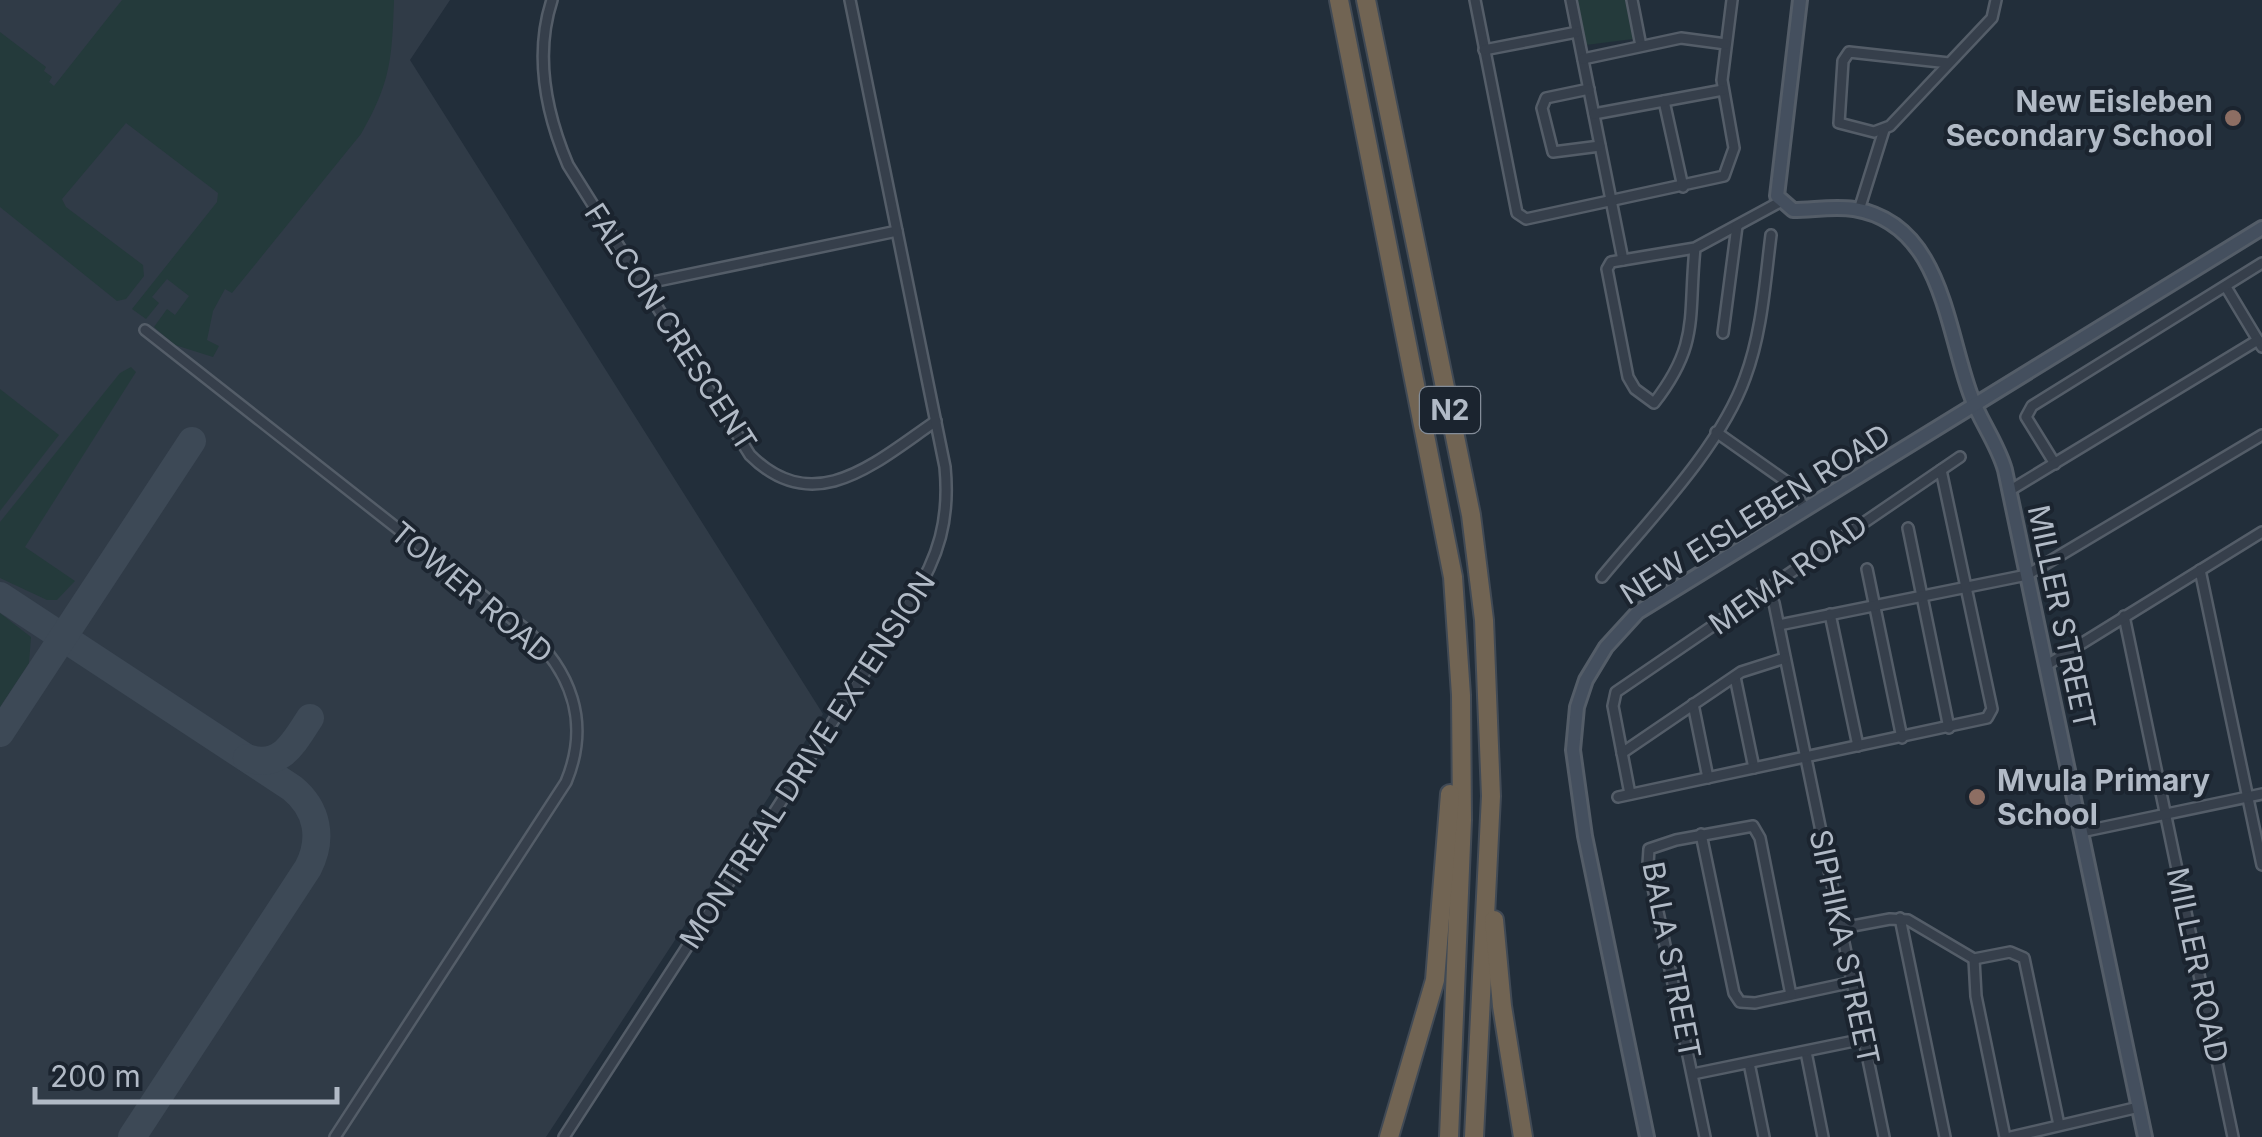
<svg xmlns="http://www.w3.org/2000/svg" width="2262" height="1137" font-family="Inter,sans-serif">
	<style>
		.airport { fill: #303b47 }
		.green { fill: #243a3b }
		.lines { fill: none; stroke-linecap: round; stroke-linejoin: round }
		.taxiway { stroke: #3d4956; stroke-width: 28 }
		.street-casing { stroke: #545d68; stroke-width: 14 }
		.secondary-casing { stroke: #545d68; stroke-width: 18 }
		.highway-casing { stroke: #414a55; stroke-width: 22 }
		.street { stroke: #363f4b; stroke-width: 9 }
		.secondary { stroke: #444f5e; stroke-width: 12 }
		.highway { stroke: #716453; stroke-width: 18 }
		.education-dot { fill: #8d6e63; stroke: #1b242f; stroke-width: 4 }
		.labels { text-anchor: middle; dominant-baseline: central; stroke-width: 8; stroke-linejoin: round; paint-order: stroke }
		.shield { fill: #1b242f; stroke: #848d99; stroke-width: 2.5 }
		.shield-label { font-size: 28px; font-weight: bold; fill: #b1bac6 }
		.poi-label { font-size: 30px; font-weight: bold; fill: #b1bac6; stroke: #1b242f; text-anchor: end }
		.street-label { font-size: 30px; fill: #b1bac6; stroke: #1b242f }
	</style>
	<rect width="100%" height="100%" fill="#222e3a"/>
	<polygon class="airport" points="0,0 450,0 410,60 823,714 546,1137 0,1137"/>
	<g class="green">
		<path d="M122 0H394C392 58 391 82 361 134L232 293 225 289 213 311 207 340 219 346 213 357 175 345 154 327 167 309 175 315 189 296 167 279 152 297 159 303 146 319 132 309 217 202 218 193 126 123 62 199 66 207 143 265 144 276 126 299 117 301 0 207V32L46 67 44 71 52 77 49 82 54 86Z"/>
		<polygon points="1578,0 1625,0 1633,39 1586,45"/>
		<polygon points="131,367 136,372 25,547 75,581 57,600 47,600 0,578 0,522 120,373"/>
		<polygon points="0,389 59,435 0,511"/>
		<polygon points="0,613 31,637 29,663 0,707"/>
	</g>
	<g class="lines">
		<g class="taxiway">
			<path d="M0 596 292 788C318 809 323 839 308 868L132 1137"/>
			<polyline points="0,733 192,441"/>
			<path d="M247 758C281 770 294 742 310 718"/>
		</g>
		<g class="street-casing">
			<g id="street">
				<path d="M552 0C534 55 546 113 568 165L750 455C815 520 877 461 936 421"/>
				<polyline points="1475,0 1517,213 1526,219 1724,176 1734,148 1722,80 1732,0"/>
				<polyline points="1571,0 1623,260"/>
				<polyline points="1632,0 1641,46"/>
				<polyline points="1484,50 1577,32"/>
				<polyline points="1583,59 1681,38 1726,44"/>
				<polyline points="1949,63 1849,52 1843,61 1839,123 1874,132 1890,126 1992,18 1996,0"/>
				<polyline points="1589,89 1546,98 1542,108 1553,152 1600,146"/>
				<polyline points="1664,101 1683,187"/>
				<polyline points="1594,114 1723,90"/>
				<polyline points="1859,210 1884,130"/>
				<path d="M1695 248 1611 262 1607 269 1628 377 1635 389 1654 403C1700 344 1688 317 1695 248L1780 202"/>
				<polyline points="643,284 897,231"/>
				<polyline points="2226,287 2262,347"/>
				<path d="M145 330 524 628C571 670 591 722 566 782L335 1137"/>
				<polyline points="1723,333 1737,226"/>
				<polyline points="1716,432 1787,482 1806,509"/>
				<polyline points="2055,464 2026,417 2032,406 2262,263"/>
				<polyline points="2009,491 2258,340"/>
				<polyline points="1908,528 1949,728"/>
				<polyline points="1867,569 1902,738"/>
				<polyline points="2200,570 2262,865"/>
				<path d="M1602 577C1649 520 1720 448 1745 378 1762 333 1765 282 1771 235"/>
				<polyline points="1765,591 1774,603 1884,1137"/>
				<polyline points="1830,614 1858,746"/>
				<polyline points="2124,616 2233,1137"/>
				<polyline points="1779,625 2027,575 2262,435"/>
				<polyline points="2047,665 2262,532"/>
				<polyline points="1735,677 1754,768"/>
				<polyline points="1693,704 1708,778"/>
				<polyline points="1622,753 1741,672 1785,658"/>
				<polyline points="1630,794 1613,706 1616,692 1960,457"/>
				<polyline points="1618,797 1987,718 1992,709 1941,470"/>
				<polyline points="2081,832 2262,794"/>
				<polyline points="1701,834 1734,993 1740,1002 1755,1003 1853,982"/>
				<polyline points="1900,918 1945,1137"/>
				<polyline points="1842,928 1890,919 1908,920 1974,959 2010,952 2024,958 2059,1125"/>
				<polyline points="1974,959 1976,996 2005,1137"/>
				<polyline points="1806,1052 1823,1137"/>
				<polyline points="1749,1063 1764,1137"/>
				<polyline points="1693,1074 1864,1039"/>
				<path d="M564 1137 911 601C939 557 950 519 945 467L850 0"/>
				<polyline points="1705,1137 1648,864 1649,849 1676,840 1753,826 1760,838 1791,995"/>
				<polyline points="2011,1137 2139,1107"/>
			</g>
		</g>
		<g class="secondary-casing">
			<g id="secondary">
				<path d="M1800 0 1777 196 1793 210C1813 210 1833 206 1854 209 1941 223 1946 327 1970 393 1979 420 1997 442 2005 470L2145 1137"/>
				<polyline points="1647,1137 1585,836 1573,750 1577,707 1586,680 1606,647 1638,612 2262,228"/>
			</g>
		</g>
		<g class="highway-casing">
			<g id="highway">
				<polyline points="1339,0 1453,577 1461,695 1462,820 1449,1137"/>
				<polyline points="1366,0 1471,515 1484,620 1491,796 1474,1137"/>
				<polyline points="1494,920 1502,1006 1523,1137"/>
				<polyline points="1389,1137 1435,980 1450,794"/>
			</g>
		</g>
		<use href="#street" class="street"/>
		<use href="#secondary" class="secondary"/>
		<use href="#highway" class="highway"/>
	</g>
	<g class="education-dot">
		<circle cx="2233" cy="118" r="10"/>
		<circle cx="1977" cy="797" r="10"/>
	</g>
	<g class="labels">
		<rect class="shield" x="1420" y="387" width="60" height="46" rx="8"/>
		<g class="shield-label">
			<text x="1450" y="410">N2</text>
		</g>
		<g class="poi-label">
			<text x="2213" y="101">New Eisleben<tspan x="2213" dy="34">Secondary School</tspan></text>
			<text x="1997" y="780" text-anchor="start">Mvula Primary<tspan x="1997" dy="34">School</tspan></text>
		</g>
		<g class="street-label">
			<text transform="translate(671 327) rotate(57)">FALCON CRESCENT</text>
			<text transform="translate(1755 514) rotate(-32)">NEW EISLEBEN ROAD</text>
			<text transform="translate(1788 574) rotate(-35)">MEMA ROAD</text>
			<text transform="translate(472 592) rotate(40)">TOWER ROAD</text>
			<text transform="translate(2062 617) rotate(78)">MILLER STREET</text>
			<text transform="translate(807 760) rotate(-57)">MONTREAL DRIVE EXTENSION</text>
			<text transform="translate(1845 947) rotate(78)">SIPHIKA STREET</text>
			<text transform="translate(1672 960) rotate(79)">BALA STREET</text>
			<text transform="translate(2198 965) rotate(78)">MILLER ROAD</text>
		</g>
	</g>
	<path d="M35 1087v15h302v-15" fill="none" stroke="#b1bac6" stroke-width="5"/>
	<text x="50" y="1087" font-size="30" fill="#b1bac6" stroke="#1b242f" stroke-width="8" paint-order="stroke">200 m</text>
</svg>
